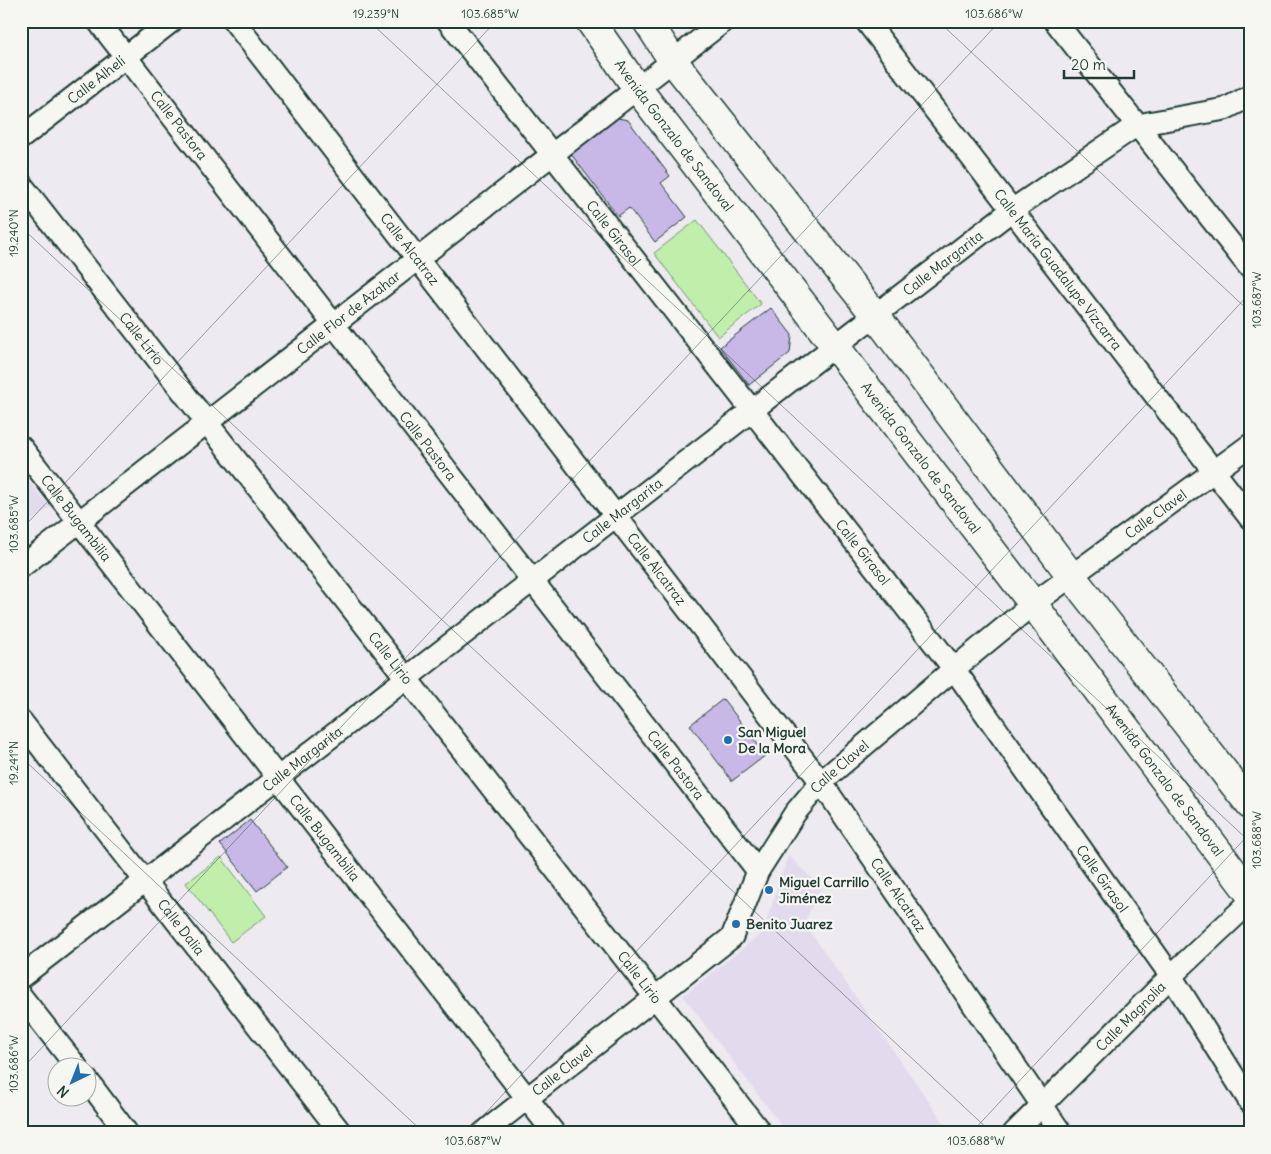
<svg xmlns="http://www.w3.org/2000/svg" width="1271" height="1154" font-family="Delius,sans-serif">
	<style>
		.built { fill: #e2dbee }
		.pitch { fill: #c0eeab; stroke: #709670 }
		.building { fill: #c8b8e8; stroke: #1f3d34 }
		.lines { fill: none; stroke-linecap: round; stroke-linejoin: round }
		.street-casing { stroke: #1f3d34; stroke-width: 25 }
		.secondary-casing { stroke: #1f3d34; stroke-width: 31 }
		.street { stroke: #f6f6f2; stroke-width: 21 }
		.secondary { stroke: #f6f6f2; stroke-width: 28 }
		.ticks { fill: none; stroke: #1f3d34; stroke-width: 1; stroke-opacity: 0.45 }
		.poi-dot { fill: #1f6fb2; stroke: #f6f6f2; stroke-width: 2 }
		.labels { text-anchor: middle; dominant-baseline: central; stroke-width: 4.5; stroke-linejoin: round; paint-order: stroke }
		.street-label { font-size: 14px; fill: #1f3d34; stroke: #f6f6f2 }
		.poi-label { font-size: 14px; font-weight: bold; fill: #1f3d34; stroke: #f6f6f2; text-anchor: start }
		.neatline { fill: none; stroke: #1f3d34; stroke-width: 2 }
		.ticks-label { font-size: 12px; text-anchor: middle; fill: #1f3d34 }
	</style>
	<rect width="100%" height="100%" fill="#edeaf0"/>
	<filter id="ink" filterUnits="userSpaceOnUse"><feTurbulence type="fractalNoise" baseFrequency=".02" numOctaves="2"/><feDisplacementMap in="SourceGraphic" scale="10" xChannelSelector="R" yChannelSelector="G"/><feConvolveMatrix kernelMatrix="1 2 1 2 8 2 1 2 1" color-interpolation-filters="sRGB"/></filter>
	<g filter="url(#ink)">
		<g class="built">
			<polygon points="21,472 50,507 21,529"/>
			<polygon points="788,855 821,887 804,923 951,1133 787,1133 683,996 763,932"/>
		</g>
		<g class="pitch">
			<polygon points="697,220 761,304 718,337 654,253"/>
			<polygon points="221,857 266,916 231,942 186,883"/>
		</g>
		<g class="building">
			<polygon points="618,118 628,120 670,176 661,183 687,217 655,242 629,208 618,216 571,154"/>
			<polygon points="771,308 792,335 790,353 749,385 720,347"/>
			<polygon points="723,699 766,755 732,781 690,725"/>
			<polygon points="250,820 287,867 257,891 220,844"/>
		</g>
		<g class="lines">
			<g class="street-casing">
				<g id="street">
					<path id="s1" d="M98 21 758 871"/>
					<path id="s2" d="M234 21 821 782 1061 1133"/>
					<path id="s3" d="M448 21 954 669 1171 976 1250 1102"/>
					<path id="s4" d="M866 21 1250 518"/>
					<polyline points="1055,21 1250,268"/>
					<path id="s5" d="M21 138 172 21"/>
					<path id="s6" d="M21 184 761 1133"/>
					<path id="s7" d="M21 447 554 1133"/>
					<path id="s8" d="M21 567 724 21"/>
					<path id="s9" d="M21 721 341 1133"/>
					<path id="s10" d="M21 977 835 346 1012 210 1137 125 1225 109 1250 96"/>
					<polyline points="21,996 76,1066"/>
					<polyline points="88,1081 127,1133"/>
					<path id="s11" d="M483 1133 732 937 758 871 795 813 821 782 954 669 1033 604 1250 445"/>
					<path id="s12" d="M1014 1133 1171 976 1250 902"/>
				</g>
			</g>
			<g class="secondary-casing">
				<g id="secondary">
					<path id="s13" d="M590 21 637 88 1033 604 1250 894"/>
					<polyline points="647,21 673,61 875,315 1072,577 1250,805"/>
				</g>
			</g>
			<use href="#street" class="street"/>
			<use href="#secondary" class="secondary"/>
		</g>
	</g>
	<path class="ticks" d="M369 21 1250 842M938 21 1250 312M21 227 992 1133M21 530 496 21M21 757 424 1133M21 1070 1000 21M467 1133 1250 293M971 1133 1250 833"/>
	<g class="poi-dot">
		<circle cx="728" cy="740" r="5"/>
		<circle cx="769" cy="890" r="5"/>
		<circle cx="736" cy="924" r="5"/>
	</g>
	<g class="labels">
		<g class="street-label">
			<text stroke="none"><textPath href="#s5" startOffset="95">Calle Alhelí</textPath></text>
			<text stroke="none"><textPath href="#s1" startOffset="132">Calle Pastora</textPath></text>
			<text stroke="none"><textPath href="#s13" startOffset="142">Avenida Gonzalo de Sandoval</textPath></text>
			<text stroke="none"><textPath href="#s3" startOffset="269">Calle Girasol</textPath></text>
			<text stroke="none"><textPath href="#s2" startOffset="288">Calle Alcatraz</textPath></text>
			<text stroke="none"><textPath href="#s10" startOffset="1166">Calle Margarita</textPath></text>
			<text stroke="none"><textPath href="#s4" startOffset="314">Calle María Guadalupe Vizcarra</textPath></text>
			<text stroke="none"><textPath href="#s8" startOffset="415">Calle Flor de Azahar</textPath></text>
			<text stroke="none"><textPath href="#s6" startOffset="196">Calle Lirio</textPath></text>
			<text stroke="none"><textPath href="#s1" startOffset="538">Calle Pastora</textPath></text>
			<text stroke="none"><textPath href="#s13" startOffset="548">Avenida Gonzalo de Sandoval</textPath></text>
			<text stroke="none"><textPath href="#s10" startOffset="761">Calle Margarita</textPath></text>
			<text stroke="none"><textPath href="#s11" startOffset="926">Calle Clavel</textPath></text>
			<text stroke="none"><textPath href="#s7" startOffset="90">Calle Bugambilia</textPath></text>
			<text stroke="none"><textPath href="#s3" startOffset="674">Calle Girasol</textPath></text>
			<text stroke="none"><textPath href="#s2" startOffset="692">Calle Alcatraz</textPath></text>
			<text stroke="none"><textPath href="#s6" startOffset="601">Calle Lirio</textPath></text>
			<text stroke="none"><textPath href="#s10" startOffset="356">Calle Margarita</textPath></text>
			<text stroke="none"><textPath href="#s1" startOffset="942">Calle Pastora</textPath></text>
			<text stroke="none"><textPath href="#s11" startOffset="521">Calle Clavel</textPath></text>
			<text stroke="none"><textPath href="#s13" startOffset="952">Avenida Gonzalo de Sandoval</textPath></text>
			<text stroke="none"><textPath href="#s7" startOffset="495">Calle Bugambilia</textPath></text>
			<text stroke="none"><textPath href="#s3" startOffset="1079">Calle Girasol</textPath></text>
			<text stroke="none"><textPath href="#s2" startOffset="1098">Calle Alcatraz</textPath></text>
			<text stroke="none"><textPath href="#s9" startOffset="261">Calle Dalia</textPath></text>
			<text stroke="none"><textPath href="#s6" startOffset="1006">Calle Lirio</textPath></text>
			<text stroke="none"><textPath href="#s12" startOffset="165">Calle Magnolia</textPath></text>
			<text stroke="none"><textPath href="#s11" startOffset="101">Calle Clavel</textPath></text>
		</g>
		<g class="poi-label">
			<text x="738" y="732">San Miguel<tspan x="738" dy="16">De la Mora</tspan></text>
			<text x="779" y="882">Miguel Carrillo<tspan x="779" dy="16">Jiménez</tspan></text>
			<text x="746" y="924">Benito Juarez</text>
		</g>
	</g>
	<rect width="1271" height="1154" fill="none" stroke="#f6f6f2" stroke-width="55"/>
	<g transform="translate(72 1082) rotate(223)"><circle r="24" fill="#f6f6f2" stroke="#a0aca6"/>
	<path d="M0-4L9 19L0 12L-9 19Z" fill="#1f6fb2"/>
	<text y="-8" font-size="14" font-weight="bold" text-anchor="middle" fill="#1f3d34">N</text>
	</g>
	<path d="M1064 70v8h70v-8" fill="none" stroke="#1f3d34" stroke-width="2.5"/>
	<text x="1071" y="70" font-size="15" fill="#1f3d34" stroke="#f6f6f2" stroke-width="4" paint-order="stroke">20 m</text>
	<rect x="28" y="28" width="1216" height="1098" class="neatline"/>
	<g class="ticks-label">
		<text x="376" y="18">19.239°N</text>
		<text x="490" y="18">103.685°W</text>
		<text x="994" y="18">103.686°W</text>
		<text transform="translate(14 233) rotate(-90)" y="4">19.240°N</text>
		<text transform="translate(1257 300) rotate(-90)" y="4">103.687°W</text>
		<text transform="translate(14 524) rotate(-90)" y="4">103.685°W</text>
		<text transform="translate(14 763) rotate(-90)" y="4">19.241°N</text>
		<text transform="translate(1257 840) rotate(-90)" y="4">103.688°W</text>
		<text transform="translate(14 1064) rotate(-90)" y="4">103.686°W</text>
		<text x="473" y="1145">103.687°W</text>
		<text x="976" y="1145">103.688°W</text>
	</g>
</svg>
